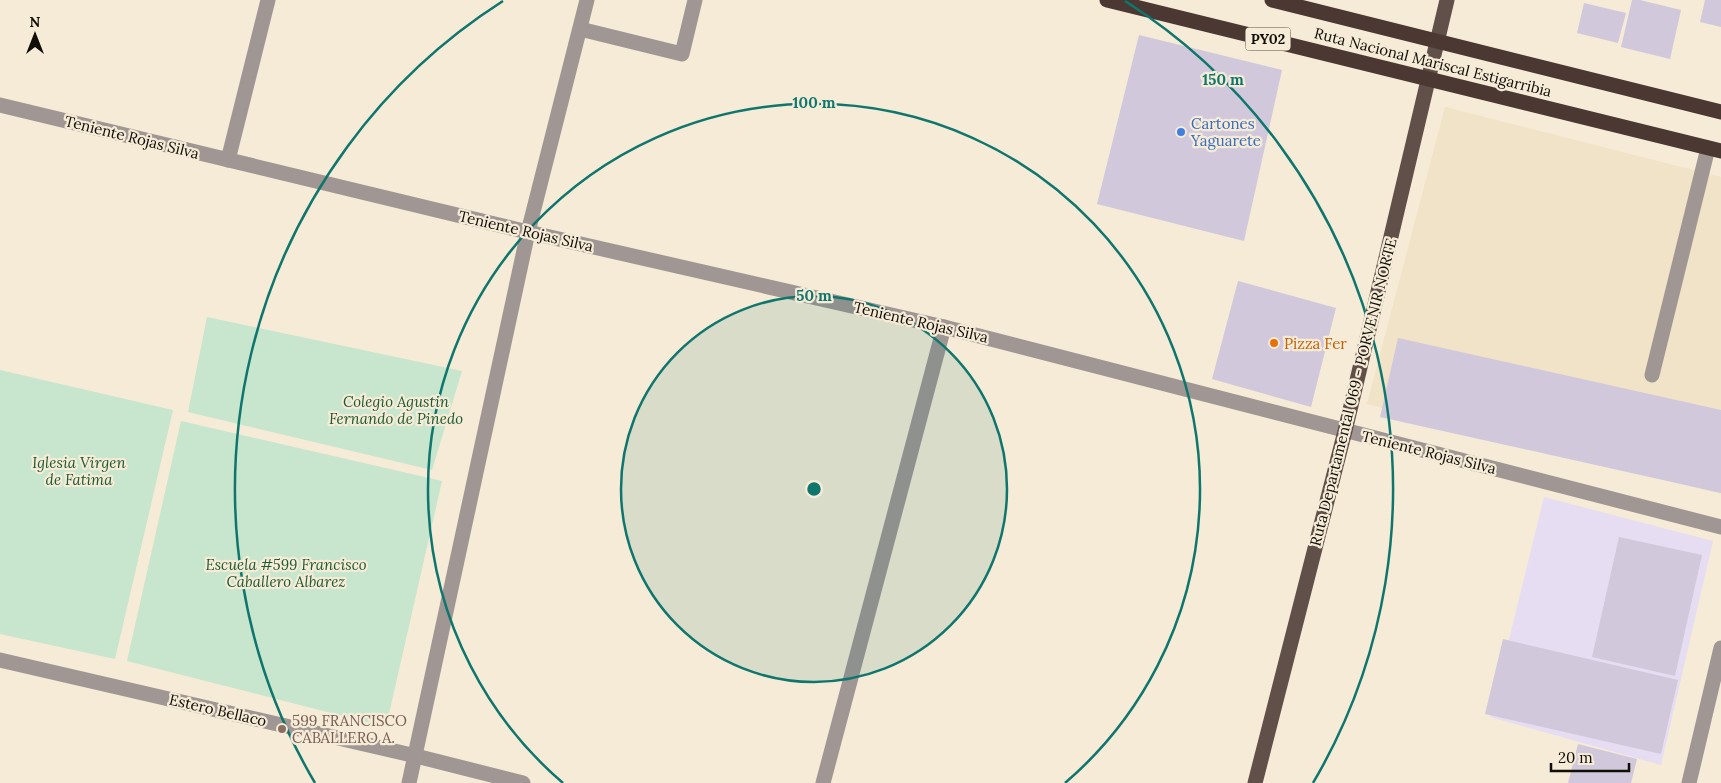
<svg xmlns="http://www.w3.org/2000/svg" width="1721" height="783" font-family="Lora,serif">
	<style>
		.built { fill: #f0e3c7 }
		.industrial { fill: #e7ddf2 }
		.green { fill: #c8e5cd }
		.building { fill: #d1c8dc }
		.lines { fill: none; stroke-linecap: round; stroke-linejoin: round }
		.minor { stroke: #a09693; stroke-width: 15 }
		.major { stroke: #61504a; stroke-width: 15 }
		.highway { stroke: #4b3832; stroke-width: 15 }
		.ring { fill: none; stroke: #0f766e; stroke-width: 2.5 }
		.shop-dot { fill: #3f7fe0; stroke: #f5ebd7; stroke-width: 2 }
		.food-dot { fill: #e8710a; stroke: #f5ebd7; stroke-width: 2 }
		.education-dot { fill: #8d6e63; stroke: #f5ebd7; stroke-width: 2 }
		.labels { text-anchor: middle; dominant-baseline: central; stroke-width: 4.5; stroke-linejoin: round; paint-order: stroke }
		.shield { fill: #f5ebd7; stroke: #555045; stroke-width: 1 }
		.shield-label { font-size: 14px; font-weight: bold; fill: #110d07 }
		.street-label { font-size: 15px; fill: #110d07; stroke: #f5ebd7 }
		.shop-label { font-size: 15px; fill: #366cbe; stroke: #f5ebd7; text-anchor: start }
		.food-label { font-size: 15px; fill: #c56008; stroke: #f5ebd7; text-anchor: start }
		.park-label { font-size: 15px; font-style: italic; fill: #1c5a30; stroke: #f5ebd7 }
		.education-label { font-size: 15px; fill: #785e54; stroke: #f5ebd7; text-anchor: start }
		.centre { fill: #0f766e; stroke: #f5ebd7; stroke-width: 2.5 }
		.ring-label { font-size: 15px; text-anchor: middle; font-weight: bold; fill: #0f766e; stroke: #f5ebd7; stroke-width: 4.5; stroke-linejoin: round; paint-order: stroke }
	</style>
	<rect width="100%" height="100%" fill="#f5ebd7"/>
	<polygon class="built" points="1445,107 1721,177 1721,494 1367,404"/>
	<polygon class="industrial" points="1544,497 1713,541 1661,765 1490,717"/>
	<g class="green">
		<polygon points="207,317 462,371 432,470 188,412"/>
		<polygon points="0,370 173,410 115,659 0,634"/>
		<polygon points="181,421 442,481 386,727 127,661"/>
	</g>
	<g class="building">
		<polygon points="1632,0 1640,0 1681,10 1670,59 1621,47"/>
		<polygon points="1705,0 1721,0 1721,27 1700,22"/>
		<polygon points="1584,3 1626,13 1618,43 1577,33"/>
		<polygon points="1139,35 1282,70 1244,241 1097,204"/>
		<polygon points="1238,281 1336,308 1311,407 1212,379"/>
		<polygon points="1398,338 1721,410 1721,493 1380,417"/>
		<polygon points="1619,537 1702,555 1675,676 1592,657"/>
		<polygon points="1503,639 1678,680 1661,754 1485,714"/>
		<polygon points="1578,744 1637,759 1631,783 1568,783"/>
	</g>
	<g class="lines">
		<g class="minor">
			<polyline points="580,29 682,54 695,0"/>
			<polyline points="0,105 528,232 944,327 1721,527"/>
			<polyline points="228,160 268,0"/>
			<polyline points="1652,375 1708,148"/>
			<polyline points="0,660 416,756 523,783"/>
			<polyline points="409,783 528,232 587,0"/>
			<polyline points="823,783 944,327"/>
			<polyline points="1689,783 1721,648"/>
		</g>
		<polyline class="major" points="1255,783 1345,431 1447,0"/>
		<g class="highway">
			<polyline points="1107,0 1721,151"/>
			<polyline points="1272,0 1721,112"/>
		</g>
	</g>
	<circle cx="814" cy="489" r="193" fill="#0f766e" fill-opacity=".12"/>
	<g class="ring">
		<circle cx="814" cy="489" r="193"/>
		<path d="M563 783A386 386 0 1 1 1065 783"/>
		<path d="M315 783A579 579 0 0 1 503 1M1125 1A579 579 0 0 1 1313 783"/>
	</g>
	<circle class="shop-dot" cx="1181" cy="132" r="5"/>
	<circle class="food-dot" cx="1274" cy="343" r="5"/>
	<circle class="education-dot" cx="282" cy="729" r="5"/>
	<g class="labels">
		<rect class="shield" x="1245.5" y="27.5" width="45" height="23" rx="4"/>
		<g class="shield-label">
			<text x="1268" y="39">PY02</text>
		</g>
		<g class="street-label">
			<text transform="translate(1433 62) rotate(14)">Ruta Nacional Mariscal Estigarribia</text>
			<text transform="translate(132 137) rotate(14)">Teniente Rojas Silva</text>
			<text transform="translate(526 231) rotate(13)">Teniente Rojas Silva</text>
			<text transform="translate(921 322) rotate(13)">Teniente Rojas Silva</text>
			<text transform="translate(1353 392) rotate(-76)">Ruta Departamental 069 - PORVENIR NORTE</text>
			<text transform="translate(1429 452) rotate(14)">Teniente Rojas Silva</text>
			<text transform="translate(218 710) rotate(13)">Estero Bellaco</text>
		</g>
		<g class="shop-label">
			<text x="1191" y="123">Cartones<tspan x="1191" dy="17">Yaguarete</tspan></text>
		</g>
		<g class="food-label">
			<text x="1284" y="343">Pizza Fer</text>
		</g>
		<g class="park-label">
			<text x="396" y="401">Colegio Agustin<tspan x="396" dy="17">Fernando de Pinedo</tspan></text>
			<text x="79" y="462">Iglesia Virgen<tspan x="79" dy="17">de Fatima</tspan></text>
			<text x="286" y="564">Escuela #599 Francisco<tspan x="286" dy="17">Caballero Albarez</tspan></text>
		</g>
		<g class="education-label">
			<text x="292" y="720">599 FRANCISCO<tspan x="292" dy="17">CABALLERO A.</tspan></text>
		</g>
	</g>
	<circle cx="814" cy="489" r="8" class="centre"/>
	<g class="ring-label">
		<text x="1223" y="85">150 m</text>
		<text x="814" y="108">100 m</text>
		<text x="814" y="301">50 m</text>
	</g>
	<g transform="translate(35 35)" stroke="#f5ebd7" stroke-width="4" paint-order="stroke">
	<path d="M0-4L9 19L0 12L-9 19Z" fill="#110d07"/>
	<text y="-8" font-size="14" font-weight="bold" text-anchor="middle" fill="#110d07">N</text>
	</g>
	<path d="M1551 763v8h78v-8" fill="none" stroke="#110d07" stroke-width="2.5"/>
	<text x="1558" y="763" font-size="15" fill="#110d07" stroke="#f5ebd7" stroke-width="4" paint-order="stroke">20 m</text>
</svg>
